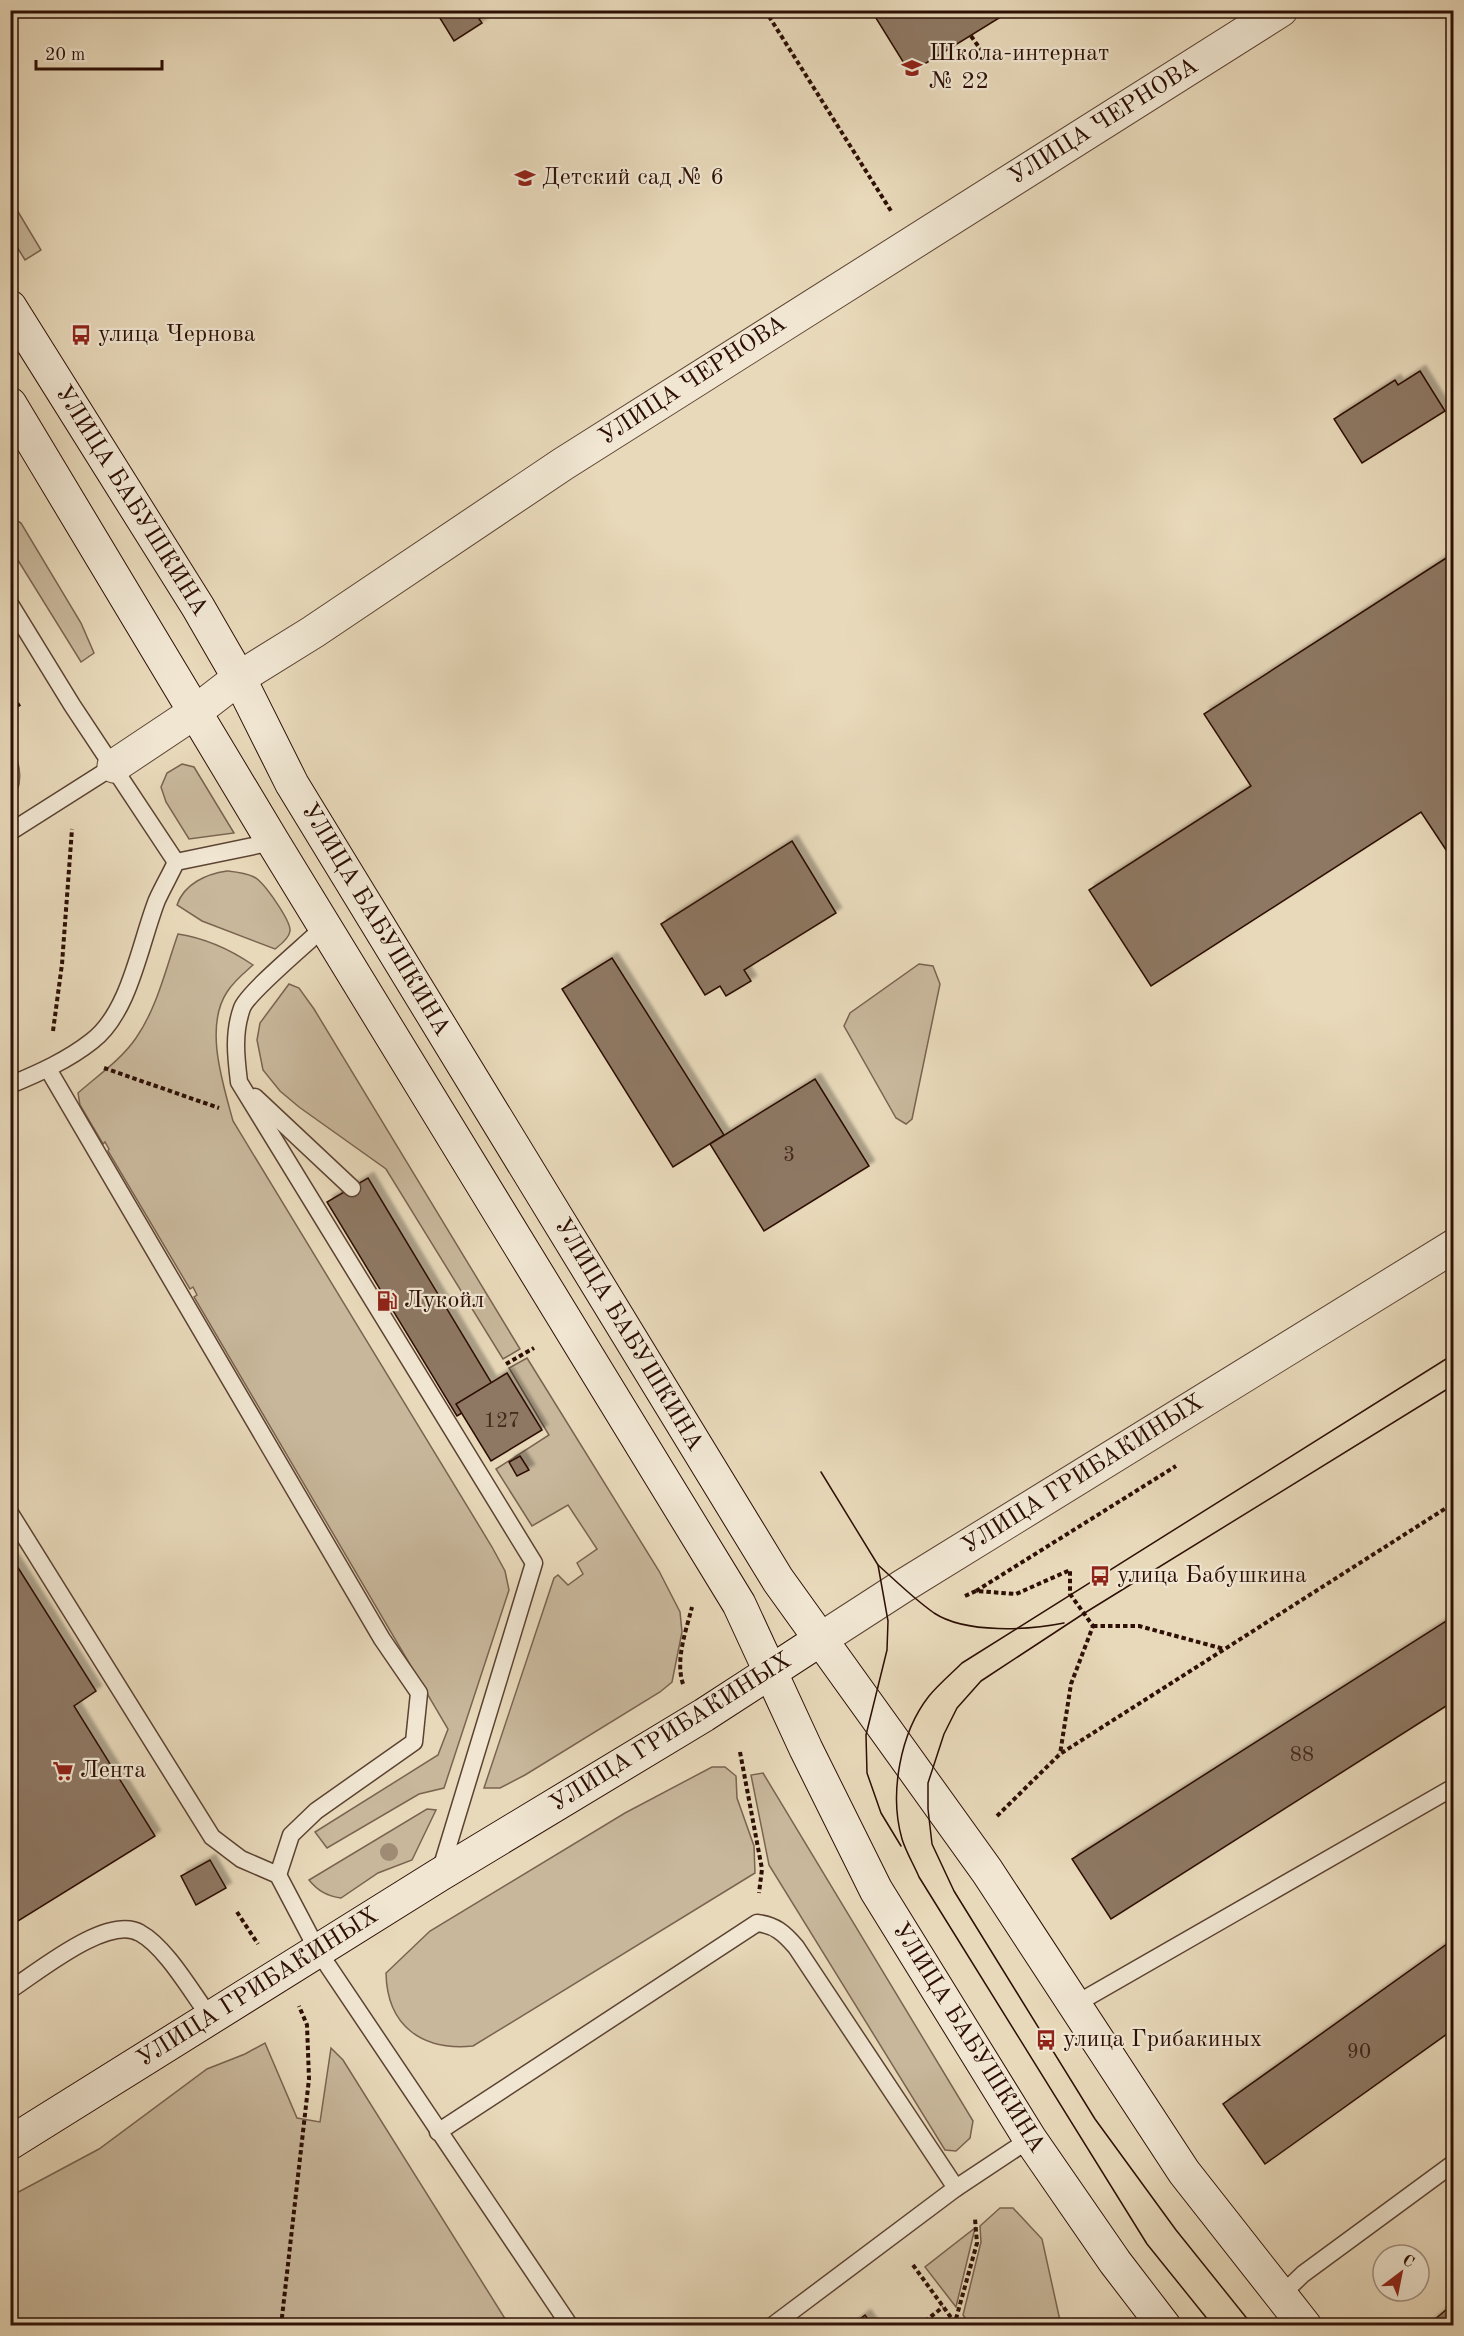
<svg xmlns="http://www.w3.org/2000/svg" width="1464" height="2336" font-family="'Old Standard TT',serif">
	<style>
		.green { fill: #c8b79b; stroke: #7a6350; stroke-width: 1.5 }
		.building { fill: #8e7863; stroke: #2d0f05; stroke-width: 1.5; filter: url(#shadow) }
		.lines { fill: none; stroke-linecap: round; stroke-linejoin: round }
		.lane-casing { stroke: #5c4232; stroke-width: 19 }
		.street-casing { stroke: #5c4232; stroke-width: 35 }
		.secondary-casing { stroke: #2d0f05; stroke-width: 35 }
		.path { stroke: #2d0f05; stroke-width: 4; stroke-dasharray: 4.5 3; stroke-linecap: butt }
		.lane { stroke: #f0e6d2; stroke-width: 16 }
		.street { stroke: #f0e6d2; stroke-width: 33 }
		.secondary { stroke: #f0e6d2; stroke-width: 33 }
		.tram { stroke: #2d0f05; stroke-width: 1.5 }
		.tree { fill: #9f8a74 }
		.labels { text-anchor: middle; dominant-baseline: central; stroke-width: 4.5; stroke-linejoin: round; paint-order: stroke }
		.number-label { font-size: 21px; fill: #45291c }
		.poi-label { font-size: 24px; fill: #2d0f05; stroke: #f0e6d2; text-anchor: start }
		.street-label { font-size: 24px; fill: #2d0f05; stroke: #f0e6d2 }
	</style>
	<defs>
		<filter id="shadow"><feDropShadow dx="5.5" dy="-5.5" stdDeviation="1.5" flood-color="#0004"/></filter>
	</defs>
	<rect width="100%" height="100%" fill="#e8d9ba"/>
	<filter id="stains"><feTurbulence type="fractalNoise" baseFrequency=".00333" numOctaves="4"/><feColorMatrix values="0 0 0 0 .2 0 0 0 0 .09 0 0 0 0 .02 0 0 0 .5 -.17"/></filter>
	<radialGradient id="worn" r=".72"><stop offset=".6" stop-color="#630" stop-opacity="0"/><stop offset="1" stop-color="#630" stop-opacity=".3"/></radialGradient>
	<g class="green">
		<polygon points="11,200 41,250 25,260 11,237"/>
		<polygon points="11,517 21,523 81,623 94,653 81,662 11,549"/>
		<path d="M11 749C21 762 24 787 11 799Z"/>
		<polygon points="182,764 194,767 234,833 189,839 166,802 161,787 167,773"/>
		<path d="M227 871C236 872 246 873 254 877 264 882 291 921 290 931 289 939 280 945 275 949L202 921 177 905C184 884 206 874 227 871Z"/>
		<path d="M178 934C204 938 231 950 253 965 244 973 234 981 227 992 204 1027 223 1084 233 1121L492 1547 505 1571 509 1590 444 1788 419 1794 327 1848 315 1832 438 1755 448 1729 194 1297 197 1295 193 1287 190 1289 108 1151 109 1149 105 1142 103 1144 80 1105 78 1093C97 1076 121 1060 136 1038 157 1008 166 968 178 934Z"/>
		<polygon points="919,964 933,966 940,984 912,1119 906,1124 896,1118 844,1026 850,1013"/>
		<polygon points="289,984 299,988 314,1009 520,1349 503,1359 386,1169 299,1107 280,1091 263,1070 257,1040 260,1023"/>
		<polygon points="527,1358 659,1571 680,1612 682,1632 672,1682 660,1692 525,1775 500,1788 484,1788 554,1578 558,1575 568,1585 583,1574 577,1563 597,1549 568,1505 532,1526 496,1469 549,1435 509,1368"/>
		<path d="M712 1767H725L736 1776 737 1798 754 1846 755 1873 473 2046C422 2051 387 2026 386 1973L430 1931 625 1813Z"/>
		<polygon points="763,1773 973,2121 970,2138 956,2151 945,2150 769,1865 751,1775"/>
		<path d="M427 1809 436 1810 412 1860 378 1873 341 1898C327 1896 318 1891 309 1880Z"/>
		<polygon points="265,2043 297,2118 320,2122 331,2048 343,2060 509,2325 11,2325 11,2196 99,2149 207,2069 245,2054"/>
		<polygon points="1000,2208 1013,2208 1042,2239 1061,2325 971,2325 963,2315 981,2242 980,2226"/>
		<polygon points="975,2228 956,2307 925,2267"/>
	</g>
	<g class="building">
		<polygon points="435,10 492,10 479,19 482,23 454,41"/>
		<polygon points="871,10 1012,10 910,73"/>
		<polygon points="1420,371 1445,411 1362,463 1334,419 1395,380 1398,385"/>
		<polygon points="1454,553 1454,862 1421,812 1151,986 1089,890 1251,786 1204,714"/>
		<polygon points="792,841 836,913 744,970 751,981 726,996 720,986 705,995 661,924"/>
		<polygon points="612,958 724,1135 673,1167 562,989"/>
		<polygon points="815,1079 869,1166 764,1231 710,1144"/>
		<polygon points="368,1178 497,1392 457,1416 327,1202"/>
		<polygon points="507,1373 542,1430 491,1461 456,1404"/>
		<polygon points="520,1456 529,1470 517,1476 509,1462"/>
		<polygon points="10,1555 96,1691 74,1706 155,1836 10,1926"/>
		<polygon points="1454,1616 1454,1701 1111,1919 1072,1859"/>
		<polygon points="210,1860 226,1888 196,1905 181,1876"/>
		<polygon points="1454,1939 1454,2029 1265,2164 1223,2104"/>
		<polygon points="1454,2303 1454,2326 1427,2326 1447,2309"/>
		<polygon points="865,2315 873,2326 851,2326"/>
	</g>
	<g class="lines">
		<g class="lane-casing">
			<g id="lane">
				<polyline points="10,604 72,705 176,862"/>
				<polyline points="10,832 114,766"/>
				<polyline points="176,862 273,842"/>
				<path d="M325 926C308 943 248 992 242 1008 233 1033 236 1057 239 1082L534 1563 440 1872"/>
				<polyline points="48,1069 382,1639 419,1693 414,1742 316,1811 291,1835 278,1875"/>
				<path d="M10 1085C39 1073 68 1060 92 1041 130 1012 140 943 157 900 163 887 170 875 176 862"/>
				<polyline points="255,1097 352,1188"/>
				<polyline points="10,1513 212,1837 241,1859 278,1875 318,1951 570,2326"/>
				<path d="M10 1990C38 1972 108 1914 140 1933 166 1947 192 1993 210 2017"/>
				<polyline points="1074,2005 1454,1787"/>
				<path d="M438 2132 757 1923C775 1925 784 1933 796 1947L956 2188"/>
				<polyline points="1279,2297 1303,2274 1454,2163"/>
				<polyline points="772,2326 956,2188 1030,2139"/>
			</g>
		</g>
		<g class="street-casing">
			<g id="street">
				<polyline points="114,766 195,712 239,678 313,632 563,464 1281,10"/>
				<polyline points="821,1639 903,1586 1454,1246"/>
			</g>
		</g>
		<g class="secondary-casing">
			<g id="secondary">
				<polyline points="10,307 198,607 239,678 292,784 778,1580 987,1871 1184,2172 1305,2326"/>
				<polyline points="10,404 273,842 739,1604 806,1749 876,1890 1030,2139 1115,2262 1164,2326"/>
				<polyline points="10,2143 439,1875 704,1715 821,1639"/>
			</g>
		</g>
		<g class="path">
			<polyline points="765,10 891,211"/>
			<polyline points="971,36 981,50"/>
			<polyline points="10,710 20,704"/>
			<polyline points="53,1031 62,964 72,829"/>
			<polyline points="104,1068 219,1108"/>
			<polyline points="506,1364 534,1348"/>
			<polyline points="976,1591 1176,1466"/>
			<polyline points="965,1596 976,1591 1016,1594 1070,1570 1070,1594 1093,1626 1071,1684 1060,1754"/>
			<polyline points="1093,1626 1139,1626 1224,1649"/>
			<path d="M683 1684C675 1660 686 1631 692 1607"/>
			<polyline points="740,1752 762,1869 759,1893"/>
			<polyline points="997,1816 1060,1754 1454,1503"/>
			<polyline points="237,1912 258,1944"/>
			<polyline points="913,2265 955,2323"/>
			<polyline points="281,2326 309,2079 307,2025 299,2006"/>
			<polyline points="919,2326 943,2307"/>
			<polyline points="954,2326 977,2243 975,2219"/>
		</g>
		<use href="#lane" class="lane"/>
		<use href="#street" class="street"/>
		<use href="#secondary" class="secondary"/>
		<g class="tram">
			<polyline points="821,1472 878,1565 888,1621 887,1650 866,1735 867,1773 881,1813 901,1846"/>
			<path d="M878 1565C896 1581 914 1599 934 1613 966 1634 1029 1630 1064 1623"/>
			<path d="M1213 2326 1147 2244 919 1877C914 1865 906 1852 902 1839 889 1794 900 1733 929 1696 939 1684 951 1674 962 1663L1454 1354"/>
			<polyline points="1253,2326 1176,2230 1095,2119 954,1891 932,1844 928,1809 928,1783 944,1734 957,1708 981,1681 1083,1614 1454,1385"/>
		</g>
	</g>
	<circle class="tree" cx="389" cy="1852" r="9"/>
	<defs>
		<g id="school-bare" transform="scale(1.62)"><path d="M0-5L7-2L0 1L-7-2ZM-4 1L0 2.5L4 1V4Q0 6-4 4Z" fill="#8f2418" stroke="#f0e6d2" stroke-width="2.5" paint-order="stroke"/></g>
		<g id="bus-bare" transform="scale(1.62)"><path d="M-5-6H5V4H4V6H2V4H-2V6H-4V4H-5ZM-3.5-4V0h7V-4ZM-3.5 1.2v1.5H-2V1.2ZM2 1.2v1.5H3.5V1.2Z" fill="#8f2418" stroke="#f0e6d2" stroke-width="2.5" paint-order="stroke"/></g>
		<g id="fuel-bare" transform="scale(1.62)"><path d="M-5.5-6h7V0h2V4h1.3V-2.5L3-4.5l.8-.8L6-3V5H2.5V1h-1V6h-7ZM-4.2-4.7v3.2H.2V-4.7Z" fill="#8f2418" stroke="#f0e6d2" stroke-width="2.5" paint-order="stroke"/></g>
		<g id="supermarket-bare" transform="scale(1.62)"><path d="M-6-5.5h2.5l.6 2H6L4.5 2H-2.5L-4.4-4H-6ZM-1.5 3.2a1.3 1.3 0 1 0 .1 0ZM3 3.2a1.3 1.3 0 1 0 .1 0Z" fill="#8f2418" stroke="#f0e6d2" stroke-width="2.5" paint-order="stroke"/></g>
	</defs>
	<g fill-rule="evenodd">
		<use href="#school-bare" x="912" y="68"/>
		<use href="#school-bare" x="525" y="178"/>
		<use href="#bus-bare" x="81" y="335"/>
		<use href="#fuel-bare" x="387" y="1301"/>
		<use href="#bus-bare" x="1100" y="1576"/>
		<use href="#supermarket-bare" x="63" y="1771"/>
		<use href="#bus-bare" x="1046" y="2040"/>
	</g>
	<g class="labels">
		<g class="number-label">
			<text x="789" y="1155">3</text>
			<text x="502" y="1421">127</text>
			<text x="1302" y="1755">88</text>
			<text x="1359" y="2052">90</text>
		</g>
		<g class="poi-label">
			<text x="929" y="54">Школа-интернат<tspan x="929" dy="28">№ 22</tspan></text>
			<text x="542" y="178">Детский сад № 6</text>
			<text x="98" y="335">улица Чернова</text>
			<text x="404" y="1301">Лукойл</text>
			<text x="1117" y="1576">улица Бабушкина</text>
			<text x="80" y="1771">Лента</text>
			<text x="1063" y="2040">улица Грибакиных</text>
		</g>
		<g class="street-label">
			<text transform="translate(1104 122) rotate(-32)">УЛИЦА ЧЕРНОВА</text>
			<text transform="translate(693 381) rotate(-33)">УЛИЦА ЧЕРНОВА</text>
			<text transform="translate(131 501) rotate(58)">УЛИЦА БАБУШКИНА</text>
			<text transform="translate(375 920) rotate(59)">УЛИЦА БАБУШКИНА</text>
			<text transform="translate(628 1335) rotate(59)">УЛИЦА БАБУШКИНА</text>
			<text transform="translate(1083 1475) rotate(-32)">УЛИЦА ГРИБАКИНЫХ</text>
			<text transform="translate(671 1733) rotate(-32)">УЛИЦА ГРИБАКИНЫХ</text>
			<text transform="translate(258 1988) rotate(-32)">УЛИЦА ГРИБАКИНЫХ</text>
			<text transform="translate(968 2038) rotate(58)">УЛИЦА БАБУШКИНА</text>
		</g>
	</g>
	<rect width="1464" height="2336" fill="none" stroke="#e8d9ba" stroke-width="36"/>
	<rect x="12" y="12" width="1440" height="2312" fill="none" stroke="#2d0f05" stroke-width="3"/>
	<rect x="18" y="18" width="1428" height="2300" fill="none" stroke="#2d0f05" stroke-width="1.5"/>
	<g transform="translate(1401 2273) rotate(32)"><circle r="28" fill="#f0e6d2" stroke="#a29080" stroke-width="1.5"/>
	<path d="M0-4.5L10 22L0 15L-10 22Z" fill="#8f2418"/>
	<text y="-9" font-size="16" font-weight="bold" text-anchor="middle" fill="#2d0f05">С</text>
	</g>
	<path d="M36 60v9h126v-9" fill="none" stroke="#2d0f05" stroke-width="3"/>
	<text x="45" y="60" font-size="18" fill="#2d0f05" stroke="#f0e6d2" stroke-width="4.5" paint-order="stroke">20 m</text>
	<rect width="100%" height="100%" filter="url(#stains)"/>
	<rect width="100%" height="100%" fill="url(#worn)"/>
</svg>
